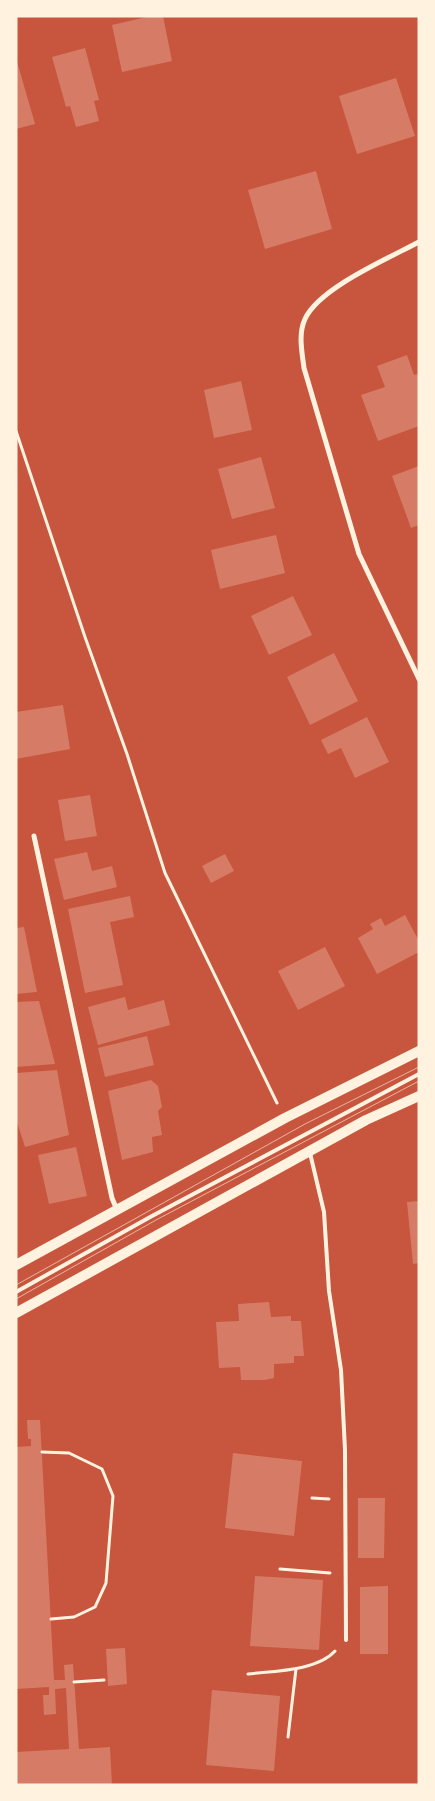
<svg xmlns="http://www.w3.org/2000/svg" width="435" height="1801" font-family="'Alegreya Sans',sans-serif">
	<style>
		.building { fill: #d67c66 }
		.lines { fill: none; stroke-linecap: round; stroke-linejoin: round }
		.path { stroke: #fff3e0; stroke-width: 3 }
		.service { stroke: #fff3e0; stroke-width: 4 }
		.minor { stroke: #fff3e0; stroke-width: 5 }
		.secondary { stroke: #fff3e0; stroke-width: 10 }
		.tram { stroke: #e9b49f; stroke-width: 1 }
	</style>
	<rect width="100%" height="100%" fill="#c8553d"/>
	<g class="building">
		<polygon points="151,16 163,16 172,61 122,72 112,25"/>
		<polygon points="85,48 99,100 94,101 99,121 76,127 70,106 66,107 52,57"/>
		<polygon points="16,58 35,124 16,129"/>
		<polygon points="396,78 415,136 357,154 339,96"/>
		<polygon points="316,171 332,229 265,249 248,190"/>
		<polygon points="407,355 414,375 417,374 419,379 419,426 378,441 361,395 385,387 377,366"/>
		<polygon points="241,381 252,430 214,438 204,390"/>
		<polygon points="261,457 275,508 232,519 218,469"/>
		<polygon points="419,466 419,525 411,528 392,476"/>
		<polygon points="276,535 285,573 220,589 211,550"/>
		<polygon points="293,596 312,635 269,655 251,616"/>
		<polygon points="334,653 358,701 310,725 287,677"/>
		<polygon points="63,705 70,749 16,759 16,712"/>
		<polygon points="367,717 389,762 355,778 341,748 328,754 321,740"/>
		<polygon points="90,795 97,836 65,841 58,800"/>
		<polygon points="87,852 92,871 112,866 117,887 64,900 54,859"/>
		<polygon points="225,854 234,871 211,883 202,866"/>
		<polygon points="130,896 134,917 110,922 123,985 85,993 68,909"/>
		<polygon points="405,915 419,941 419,952 377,974 358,938 373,929 370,924 381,918 385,926"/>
		<polygon points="24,927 37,992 16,994 16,928"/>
		<polygon points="325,947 345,986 298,1010 278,971"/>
		<polygon points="125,997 128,1010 164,1000 170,1025 98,1045 88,1007"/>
		<polygon points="39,1001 55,1064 16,1067 16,1002"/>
		<polygon points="147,1036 154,1065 105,1077 98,1048"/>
		<polygon points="57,1070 69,1135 25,1147 16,1119 16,1073"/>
		<polygon points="151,1080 158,1086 162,1107 158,1111 162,1135 152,1137 153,1152 122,1160 108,1091"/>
		<polygon points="76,1147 87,1196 49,1204 38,1155"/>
		<polygon points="419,1201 419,1263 413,1264 407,1202"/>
		<polygon points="269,1302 271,1317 291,1316 291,1321 301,1321 304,1356 294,1356 294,1363 274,1364 274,1378 265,1380 241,1380 240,1367 219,1368 216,1322 239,1321 238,1304"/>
		<polygon points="27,1420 40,1420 54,1680 65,1680 64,1665 73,1664 79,1749 110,1747 112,1785 16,1785 16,1752 69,1749 66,1688 55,1689 56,1714 44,1715 43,1695 49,1695 49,1687 16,1689 16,1447 31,1446 31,1439 28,1439"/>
		<polygon points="233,1453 302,1461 294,1536 225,1528"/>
		<polygon points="358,1498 385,1498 384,1558 358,1558"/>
		<polygon points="255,1576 323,1580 319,1650 250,1646"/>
		<polygon points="388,1586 388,1654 360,1654 360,1587"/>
		<polygon points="125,1648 127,1684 108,1686 106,1649"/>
		<polygon points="212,1690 280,1696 274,1771 206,1765"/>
	</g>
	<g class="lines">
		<g class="path">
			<polyline points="16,431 85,637 127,754 165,873 277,1103"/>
			<polyline points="42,1452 69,1453 102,1469 113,1496 106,1583 95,1607 74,1617 51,1619"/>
			<polyline points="312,1498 329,1499"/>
			<polyline points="280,1569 330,1573"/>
			<path d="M248 1674C273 1671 317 1671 335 1651"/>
			<polyline points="74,1682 104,1680"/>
			<polyline points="288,1737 296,1669"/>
		</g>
		<g class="service">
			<polyline points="310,1153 324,1212 329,1291 341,1370 345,1450 346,1640"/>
			<polyline points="16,1292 152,1216 419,1074"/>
		</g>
		<g class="minor">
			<path d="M419 242C389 258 319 288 305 319 298 334 302 352 304 368L359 554 419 679"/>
			<polyline points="34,836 112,1198 117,1210"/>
		</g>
		<g class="secondary">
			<polyline points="16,1265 285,1118 419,1051"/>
			<polyline points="16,1313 366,1120 419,1096"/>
		</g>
		<g class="tram">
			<polyline points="16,1285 305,1124 419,1067"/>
			<polyline points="16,1299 156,1220 419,1081"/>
		</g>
	</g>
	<rect width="435" height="1801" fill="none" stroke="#fff3e0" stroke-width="35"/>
</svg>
